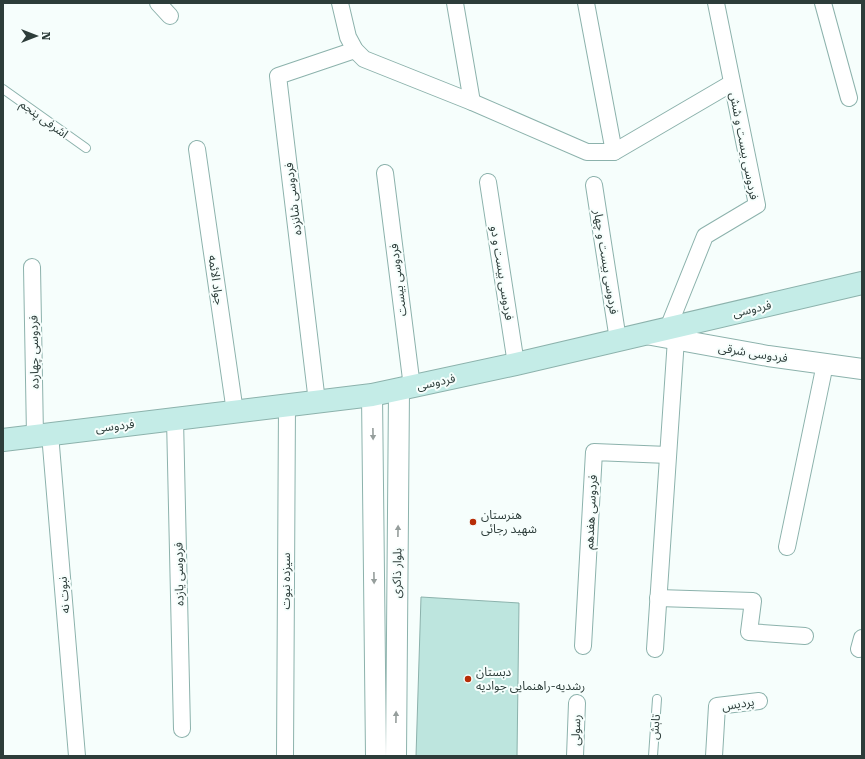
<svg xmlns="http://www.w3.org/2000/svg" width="865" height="759" font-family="'Roboto Serif','Noto Sans Arabic',serif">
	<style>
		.building { fill: #bde5de; stroke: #8bb2ac }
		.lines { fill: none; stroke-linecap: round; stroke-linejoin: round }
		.service-casing { stroke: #8cb2ac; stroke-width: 10 }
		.minor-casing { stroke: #8cb2ac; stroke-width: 18 }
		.tertiary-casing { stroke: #8cb2ac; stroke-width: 22 }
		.secondary-casing { stroke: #8cb2ac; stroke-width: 24 }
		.service { stroke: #fff; stroke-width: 8 }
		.minor { stroke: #fff; stroke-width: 16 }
		.tertiary { stroke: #fff; stroke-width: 20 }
		.secondary { stroke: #c4ece7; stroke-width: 22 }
		.oneway { fill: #969e9c }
		.poi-dot { fill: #b72d07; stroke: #f6fefc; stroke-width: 1.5 }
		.labels { text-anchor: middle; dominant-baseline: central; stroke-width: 4; stroke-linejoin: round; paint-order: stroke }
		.street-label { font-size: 12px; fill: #2d3d3a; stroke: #f6fefc }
		.poi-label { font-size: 12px; fill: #2d3d3a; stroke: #f6fefc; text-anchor: start }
	</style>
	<rect width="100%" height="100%" fill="#f6fefc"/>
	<polygon class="building" points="421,597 519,603 517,756 416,756"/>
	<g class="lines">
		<g class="service-casing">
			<g id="service">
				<polyline points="3,89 86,148"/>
				<polyline points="653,756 657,699"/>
			</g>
		</g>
		<g class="minor-casing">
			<g id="minor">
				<polyline points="158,3 170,16"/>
				<polyline points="340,3 348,37 355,50 364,59 472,102 587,152 614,152 732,83"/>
				<polyline points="455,3 472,102"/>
				<polyline points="586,3 614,152"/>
				<polyline points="823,3 849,98"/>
				<polyline points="197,149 235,412"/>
				<polyline points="385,173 412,387"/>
				<polyline points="488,182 516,364"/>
				<polyline points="594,185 618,340"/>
				<polyline points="32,267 35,436"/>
				<polyline points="668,328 705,236 757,205 716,3"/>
				<polyline points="317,402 278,76 355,50"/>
				<polyline points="175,419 182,729"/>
				<polyline points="50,434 77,756"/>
				<polyline points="787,547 825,364"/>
				<polyline points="658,598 753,601 749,632 805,636"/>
				<polyline points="583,646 594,452 668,455"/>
				<polyline points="655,649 676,339"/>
				<polyline points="859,649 862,638"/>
				<polyline points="285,756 287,405"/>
				<polyline points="575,756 577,703"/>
				<polyline points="714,756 717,706 759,701"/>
			</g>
		</g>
		<g class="tertiary-casing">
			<g id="tertiary">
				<polyline points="646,334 768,356 862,369"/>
				<polyline points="372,395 376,756"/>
				<polyline points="396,756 399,390"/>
			</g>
		</g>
		<g class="secondary-casing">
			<polyline id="secondary" points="3,440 372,395 516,364 862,283"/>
		</g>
		<use href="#service" class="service"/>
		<use href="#minor" class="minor"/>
		<use href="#tertiary" class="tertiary"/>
		<use href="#secondary" class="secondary"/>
	</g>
	<defs><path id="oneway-solid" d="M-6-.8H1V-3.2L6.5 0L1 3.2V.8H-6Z"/></defs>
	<g class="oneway">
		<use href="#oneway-solid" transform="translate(373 434) rotate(89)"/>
		<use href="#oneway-solid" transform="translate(398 531) rotate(-89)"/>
		<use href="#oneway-solid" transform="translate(374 578) rotate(89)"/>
		<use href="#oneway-solid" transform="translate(396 717) rotate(-89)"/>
	</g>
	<g class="poi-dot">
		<circle cx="473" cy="522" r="4"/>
		<circle cx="468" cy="679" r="4"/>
	</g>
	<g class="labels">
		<g class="street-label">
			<text transform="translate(44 119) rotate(36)">اشرفی پنجم</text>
			<text transform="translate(744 146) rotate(79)">فردوسی بیست و شش</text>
			<text transform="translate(293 199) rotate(-97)">فردوسی شانزده</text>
			<text transform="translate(606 262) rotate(81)">فردوسی بیست و چهار</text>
			<text transform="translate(502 273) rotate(81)">فردوسی بیست و دو</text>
			<text transform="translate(216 280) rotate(82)">جواد الائمه</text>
			<text transform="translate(398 280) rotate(-97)">فردوسی بیست</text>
			<text transform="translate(752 309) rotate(-13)">فردوسی</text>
			<text transform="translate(34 352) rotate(-91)">فردوسی چهارده</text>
			<text transform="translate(753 353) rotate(9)">فردوسی شرقی</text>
			<text transform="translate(436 382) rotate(-12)">فردوسی</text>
			<text transform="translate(115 426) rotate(-7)">فردوسی</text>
			<text transform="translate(591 512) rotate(-87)">فردوسی هفدهم</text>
			<text transform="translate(397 573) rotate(-89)">بلوار ذاکری</text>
			<text transform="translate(179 574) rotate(-91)">فردوسی یازده</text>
			<text transform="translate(286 581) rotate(-90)">سیزده نبوت</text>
			<text transform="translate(64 595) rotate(-95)">نبوت نه</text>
			<text transform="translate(738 704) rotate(-9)">پردیس</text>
			<text transform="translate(655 727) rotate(-86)">تابش</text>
			<text transform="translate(576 730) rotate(-88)">رسولی</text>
		</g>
		<g class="poi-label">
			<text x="481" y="515">هنرستان<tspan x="481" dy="14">شهید رجائی</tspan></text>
			<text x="476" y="672">دبستان<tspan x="476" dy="14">رشدیه-راهنمایی جوادیه</tspan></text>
		</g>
	</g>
	<rect width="865" height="759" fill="none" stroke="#2d3d3a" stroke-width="8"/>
	<g transform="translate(36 36) rotate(90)" stroke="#f6fefc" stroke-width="3" paint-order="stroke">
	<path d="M0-3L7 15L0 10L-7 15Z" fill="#2d3d3a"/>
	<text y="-6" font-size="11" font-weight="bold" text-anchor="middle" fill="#2d3d3a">N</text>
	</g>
</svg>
